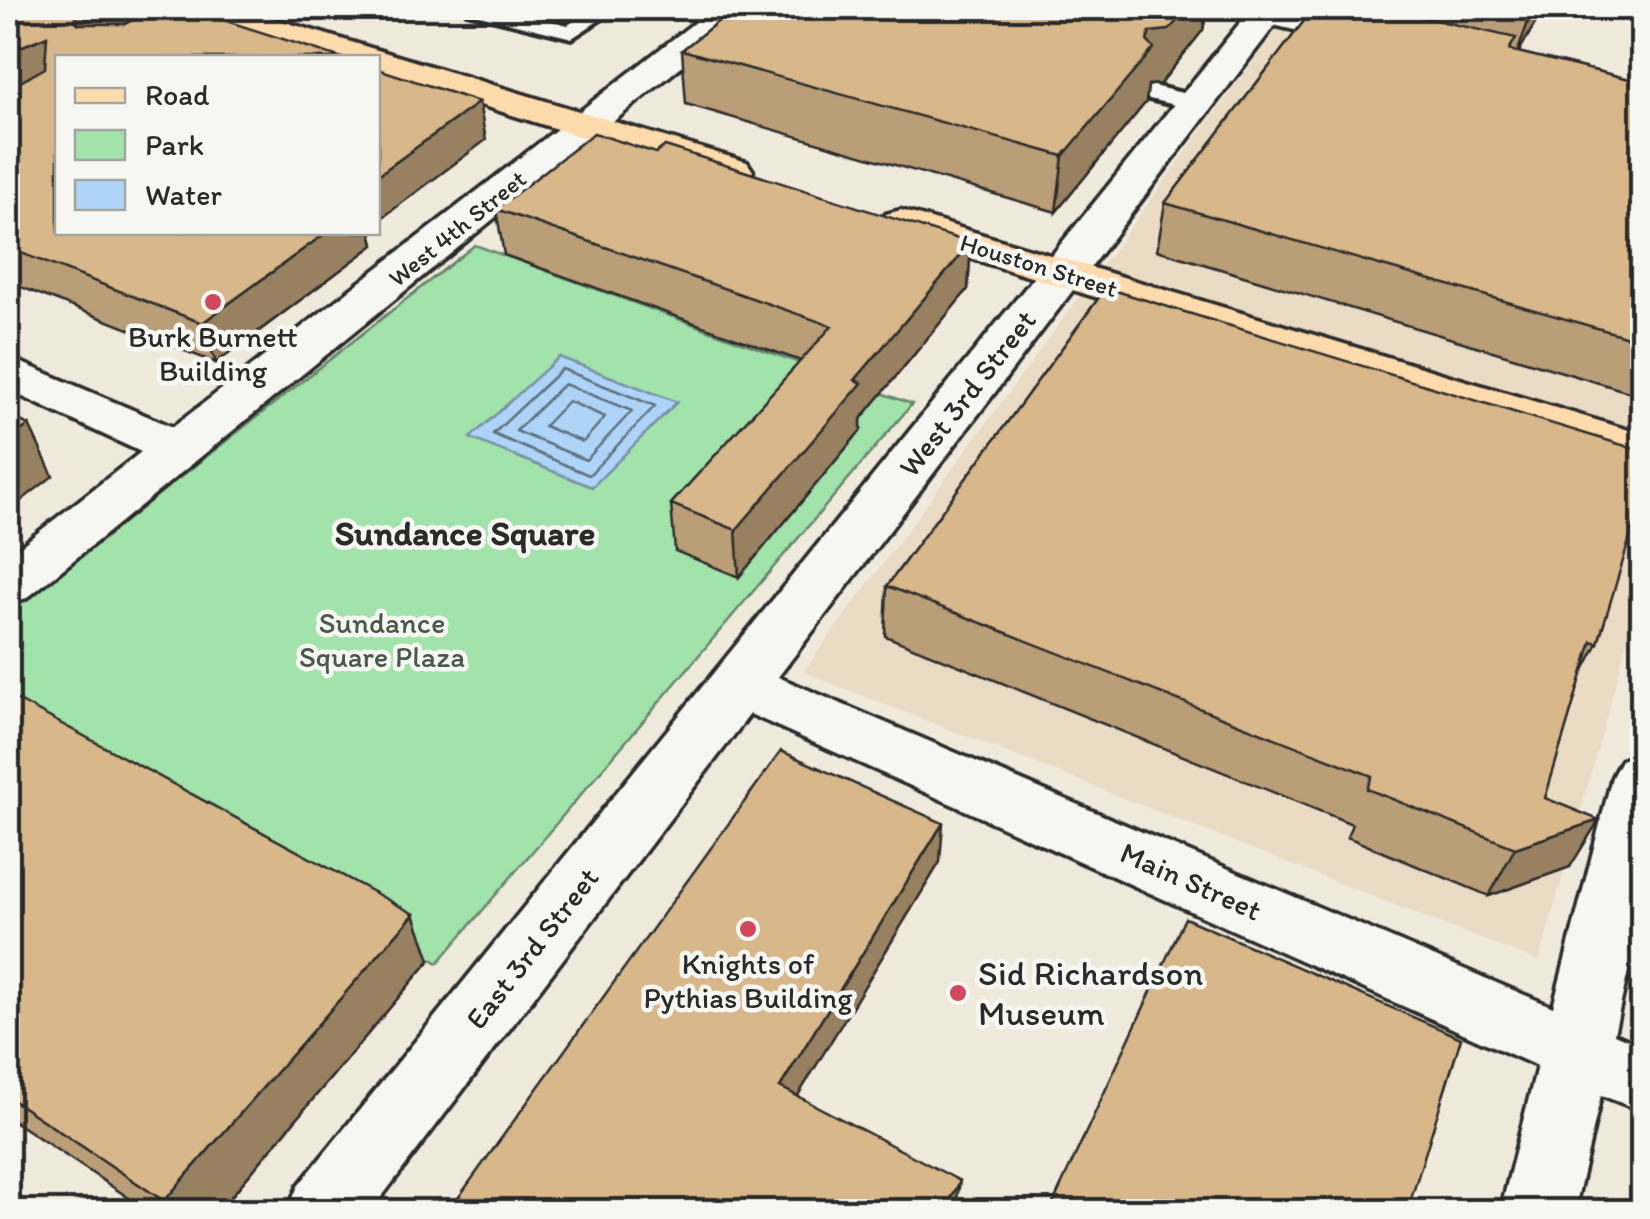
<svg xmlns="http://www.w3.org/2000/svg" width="1650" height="1219" font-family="Itim,sans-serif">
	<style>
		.built { fill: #e9dbc4 }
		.green { fill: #a2e2ab; stroke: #66866b; stroke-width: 2.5 }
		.water { fill: #aed5f8; stroke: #7a91a6; stroke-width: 2.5 }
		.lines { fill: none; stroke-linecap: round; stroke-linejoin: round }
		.shore { stroke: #5f6f7d; stroke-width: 2.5 }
		.service-casing { stroke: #2b2b2b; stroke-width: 8 }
		.minor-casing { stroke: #2b2b2b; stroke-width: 7 }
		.tertiary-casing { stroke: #2b2b2b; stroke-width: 7 }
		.primary-casing { stroke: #2b2b2b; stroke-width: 7 }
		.service { fill: #f6f6f2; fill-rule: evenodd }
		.minor { fill: #f6f6f2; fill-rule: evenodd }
		.tertiary { fill: #f6f6f2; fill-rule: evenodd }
		.primary { fill: #fedbac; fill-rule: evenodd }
		.wall { fill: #ba9e78; stroke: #2b2b2b; stroke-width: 2.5 }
		.shaded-wall { fill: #978161; stroke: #2b2b2b; stroke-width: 2.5 }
		.building { fill: #d8b88b; stroke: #2b2b2b; stroke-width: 2.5 }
		.poi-dot { fill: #d1495b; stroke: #f6f6f2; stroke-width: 4 }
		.labels { text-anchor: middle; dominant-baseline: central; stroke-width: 9; stroke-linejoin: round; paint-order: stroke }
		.far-street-label { font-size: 25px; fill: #2b2b2b; stroke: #f6f6f2 }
		.poi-label { font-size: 30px; fill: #2b2b2b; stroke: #f6f6f2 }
		.street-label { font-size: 30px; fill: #2b2b2b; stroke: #f6f6f2 }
		.park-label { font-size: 30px; fill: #49594b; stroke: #f6f6f2 }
		.quarter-label { font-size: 35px; font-weight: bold; fill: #2b2b2b; stroke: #f6f6f2 }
		.near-poi-label { font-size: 35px; fill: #2b2b2b; stroke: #f6f6f2; text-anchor: start }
	</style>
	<rect width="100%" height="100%" fill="#f0eadd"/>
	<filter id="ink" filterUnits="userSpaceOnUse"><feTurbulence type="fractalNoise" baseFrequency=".01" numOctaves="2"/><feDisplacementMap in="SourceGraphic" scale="20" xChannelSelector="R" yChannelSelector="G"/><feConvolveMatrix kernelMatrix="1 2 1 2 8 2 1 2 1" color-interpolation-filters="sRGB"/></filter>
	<g filter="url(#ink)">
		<polygon class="built" points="1279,26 1642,111 1642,587 1539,962 803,672"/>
		<polygon class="green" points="475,245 912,404 438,963 8,721 8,613"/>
		<polygon class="water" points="559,357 677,402 592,487 470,438"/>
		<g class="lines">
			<g class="shore">
				<polygon points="562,369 655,406 589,475 493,434"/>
				<polygon points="564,384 632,411 586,460 516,431"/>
				<polygon points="568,401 605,417 583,442 544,426"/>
			</g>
			<g class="service-casing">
				<g id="service">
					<polygon points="464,8 498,8 568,25 594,8 618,8 572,38 467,12"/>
					<polygon points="1153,86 1203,98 1206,103 1195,110 1145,98 1142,93 1145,88"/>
				</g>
			</g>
			<g class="minor-casing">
				<g id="minor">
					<polygon points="713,8 753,8 27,598 8,603 8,556 141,452 8,390 8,357 173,427"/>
					<polygon points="1252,8 1288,8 778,677 1553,1007 1612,777 1621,760 1642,753 1642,909 1614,1034 1642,1046 1642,1111 1601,1095 1574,1212 1500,1212 1537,1066 750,714 370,1212 287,1212 298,1186"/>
				</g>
			</g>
			<g class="tertiary-casing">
				<polygon id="tertiary" points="1229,8 1291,8 1389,30 1394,38 1389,46 1376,49 1234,16"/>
			</g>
			<g class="primary-casing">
				<g id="primary">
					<polygon points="185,8 239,8 747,162 753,171 747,180 733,183 719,180 378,73 378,58 325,58 190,16"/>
					<polygon points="901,210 1642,434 1642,467 886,232 880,223 886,214"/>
				</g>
			</g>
			<use href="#service" class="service"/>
			<use href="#minor" class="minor"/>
			<use href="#tertiary" class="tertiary"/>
			<use href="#primary" class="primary"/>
		</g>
		<g class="wall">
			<polygon points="8,8 130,8 134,19 58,232 371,232 374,245 216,363 8,282"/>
			<polygon points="735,8 1211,8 1206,14 1203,30 1160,84 1148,85 1146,102 1056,212 686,104 682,50"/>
			<polygon points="1314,8 1544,8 1518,52 1642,82 1642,396 1157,250 1165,203"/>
			<polygon points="656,153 971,243 968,289 861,419 861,430 739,577 675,551 671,504 801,361 504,255 496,209"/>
			<polygon points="1106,288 1598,643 1582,674 1545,798 1570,867 1489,896 1347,837 1352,824 885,636 887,586"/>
			<polygon points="8,695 430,960 218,1212 150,1212 8,1117"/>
		</g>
		<g class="shaded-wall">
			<polygon points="85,8 130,8 135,24 95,47 75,19 82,9"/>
			<polygon points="1188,8 1211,8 1206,14 1203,30 1160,84 1148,85 1146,102 1056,212 1063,156 1147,41 1150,32"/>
			<polygon points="1534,8 1544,8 1516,57 1531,13"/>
			<polygon points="47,36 58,65 8,96 8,52"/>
			<polygon points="479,102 486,140 378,221 378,175"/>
			<polygon points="327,232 371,232 374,245 216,363 202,323"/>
			<polygon points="971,243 968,289 861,419 861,430 739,577 736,530 855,380"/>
			<polygon points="29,425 53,476 8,511 8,440"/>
			<polygon points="1599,820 1570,867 1489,896 1515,848"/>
			<polygon points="943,823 940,862 782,1122 780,1087"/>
			<polygon points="414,914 430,960 218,1212 172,1212 164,1201"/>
			<polygon points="960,1181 955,1212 944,1212"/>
		</g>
		<g class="building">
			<polygon points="8,8 85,8 82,9 75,19 78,24 125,24 155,8 186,8 342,58 58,58 58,232 327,232 202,323 8,248 8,89 45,68 47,36 8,52"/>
			<polygon points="735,8 1188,8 1169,30 1150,32 1147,41 1154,48 1063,156 682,50"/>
			<polygon points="1314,8 1382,8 1516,38 1509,50 1642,82 1642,341 1165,203"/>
			<polygon points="1507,8 1534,8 1531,13"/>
			<polygon points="378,69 479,102 378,175"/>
			<polygon points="594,133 656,153 665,146 971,243 855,380 862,383 736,530 671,504 832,326 496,209"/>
			<polygon points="1106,288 1642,451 1642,498 1598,643 1592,641 1545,798 1599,820 1515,848 1367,789 1372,776 887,586"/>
			<polygon points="8,415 29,425 8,440"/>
			<polygon points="8,695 414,914 164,1201 8,1097"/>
			<polygon points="781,751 943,823 780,1087 960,1181 944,1212 448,1212"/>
			<polygon points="1185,918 1461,1038 1407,1212 1049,1212"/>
		</g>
	</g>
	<g class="poi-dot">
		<circle cx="213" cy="302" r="10"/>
		<circle cx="748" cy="929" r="10"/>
		<circle cx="958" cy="993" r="10"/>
	</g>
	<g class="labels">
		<g class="far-street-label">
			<text transform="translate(457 228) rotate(-39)">West 4th Street</text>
			<text transform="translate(1039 265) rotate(17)">Houston Street</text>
		</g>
		<g class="poi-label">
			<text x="213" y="336">Burk Burnett<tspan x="213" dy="34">Building</tspan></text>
			<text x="748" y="963">Knights of<tspan x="748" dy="34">Pythias Building</tspan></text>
		</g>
		<g class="street-label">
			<text transform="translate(967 393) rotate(-52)">West 3rd Street</text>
			<text transform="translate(1191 881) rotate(24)">Main Street</text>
			<text transform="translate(532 948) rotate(-52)">East 3rd Street</text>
		</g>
		<g class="park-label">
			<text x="382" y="622">Sundance<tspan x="382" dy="34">Square Plaza</tspan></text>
		</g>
		<g class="quarter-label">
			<text x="465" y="533">Sundance Square</text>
		</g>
		<g class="near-poi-label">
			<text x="978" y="973">Sid Richardson<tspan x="978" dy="40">Museum</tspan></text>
		</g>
	</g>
	<rect width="1650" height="1219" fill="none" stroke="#f6f6f2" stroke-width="40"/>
	<rect x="20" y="20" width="1610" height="1179" fill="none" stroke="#2b2b2b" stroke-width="4" filter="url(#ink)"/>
	<rect x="55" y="55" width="325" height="180" fill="#f6f6f2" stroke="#a5a5a2" stroke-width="2.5"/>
	<rect x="75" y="88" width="50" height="15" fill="#fedbac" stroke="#a5a5a2" stroke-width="2.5"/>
	<text x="145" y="105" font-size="30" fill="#2b2b2b">Road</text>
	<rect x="75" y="130" width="50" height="30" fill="#a2e2ab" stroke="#a5a5a2" stroke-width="2.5"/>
	<text x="145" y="155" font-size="30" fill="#2b2b2b">Park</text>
	<rect x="75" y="180" width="50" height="30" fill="#aed5f8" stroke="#a5a5a2" stroke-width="2.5"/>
	<text x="145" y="205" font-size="30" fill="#2b2b2b">Water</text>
</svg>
